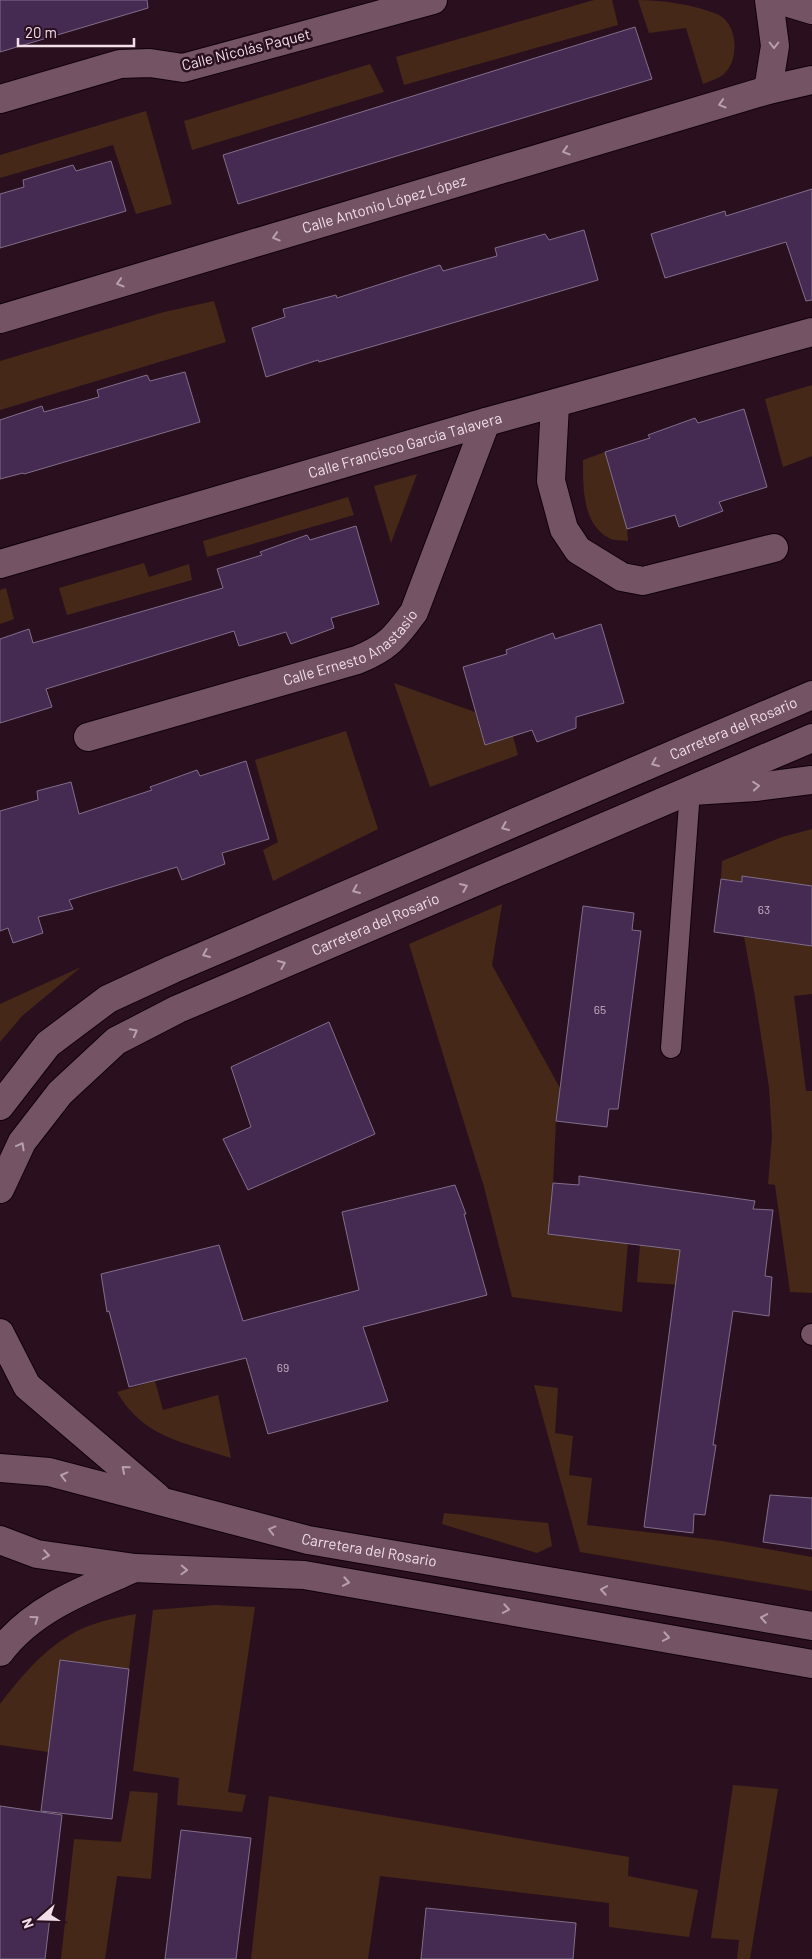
<svg xmlns="http://www.w3.org/2000/svg" width="812" height="1959" viewBox="0 0 812 1959" font-family="Barlow,sans-serif">
  <style>
    .green { fill: #452817 }
    .building { fill: #452b52; stroke: #816e8a }
    .lines { fill: none; stroke-linecap: round; stroke-linejoin: round }
    .lane-casing { stroke: #110009; stroke-width: 22 }
    .street-casing { stroke: #110009; stroke-width: 30 }
    .secondary-casing { stroke: #110009; stroke-width: 30 }
    .lane { stroke: #735364; stroke-width: 20 }
    .street { stroke: #735364; stroke-width: 28 }
    .secondary { stroke: #735364; stroke-width: 28 }
    .oneway { stroke: #b89fad }
    .labels { text-anchor: middle; stroke-width: 5; stroke-linejoin: round; paint-order: stroke }
    .number-label { font-size: 12px; fill: #c6b1c2 }
    .street-label { font-size: 15px; fill: #f1dee8; stroke: #2a101f }
  </style>
  <rect width="100%" height="100%" fill="#2a101f"/>
  <g class="green">
    <path d="M594,0h18l6,25 -214,60 -8,-28z"/>
    <path d="M638,0c25,0 56,5 79,14 21,9 23,46 7,60 -6,5 -14,7 -21,10l-17,-56 -37,5z"/>
    <path d="M370,64l14,28 -192,58 -8,-29z"/>
    <path d="M146,111l26,93 -36,10 -23,-69 -113,33v-23z"/>
    <path d="M214,301l12,41 -226,68v-49l164,-49z"/>
    <path d="M812,385v71l-29,11 -18,-68z"/>
    <path d="M605,452l22,77 1,12c-6,-1 -14,0 -19,-3 -27,-14 -26,-52 -26,-78z"/>
    <path d="M417,474l-26,69 -17,-57z"/>
    <path d="M348,497l6,18 -147,42 -4,-16z"/>
    <path d="M144,563l5,14 40,-13 3,16 -125,35 -8,-27z"/>
    <path d="M6,588l8,31 -14,5v-34z"/>
    <path d="M394,683l81,29 10,33 28,-9 5,19 -88,32z"/>
    <path d="M346,731l32,98 -105,52 -10,-31 15,-8 -23,-82z"/>
    <path d="M812,829v62l-91,-12 1,-18 60,-24z"/>
    <path d="M502,904l-10,61 68,123 -4,33 -3,62 -5,51 80,9 -6,69 -110,-15 -28,-110 -75,-243z"/>
    <path d="M744,937l68,9v48l-18,2 12,95h6v202l-22,-1 -15,-107 -7,-1 4,-47 -3,-50 -14,-90z"/>
    <path d="M81,967l-59,49 -22,26v-38z"/>
    <path d="M640,1245l104,13 -3,31 -104,-7z"/>
    <path d="M155,1381l8,29 55,-15 13,63c-48,-16 -87,-20 -114,-66z"/>
    <path d="M534,1385l24,3 -3,45 18,3 -4,39 23,3 -5,47 135,16 90,16v34l-232,-39z"/>
    <path d="M444,1513l104,10 4,23 -15,7 -95,-29z"/>
    <path d="M215,1605l40,2 -27,185 18,3 -4,17 -65,-7 2,-27 -46,-7 20,-161z"/>
    <path d="M136,1614l-7,55 -69,-9 -12,92 -48,-7v-41c20,-26 41,-52 70,-69 19,-12 44,-17 66,-21z"/>
    <path d="M733,1785l45,4 -28,170h-13l2,-19 -28,-2z"/>
    <path d="M130,1791l28,2 -7,86 -34,-3 -12,83h-44l13,-120 47,3z"/>
    <path d="M269,1796l360,61 -1,19 70,14 -9,47 -80,-10v-24l-229,-27 -12,83h-117z"/>
  </g>
  <g class="building">
    <path d="M0,0h147l1,8 -148,44z"/>
    <path d="M635,27l17,52 -414,125 -15,-49z"/>
    <path d="M111,161l15,50 -126,37v-54l24,-7 -1,-7 50,-15 3,6z"/>
    <path d="M812,189v111l-6,1 -20,-59 -121,36 -14,-44 74,-23 1,5z"/>
    <path d="M584,230l14,50 -176,52 -103,30 -1,-2 -52,17 -14,-49 33,-11 -2,-8 53,-14 1,3 103,-33 3,6 54,-15 -2,-8 50,-14 4,6z"/>
    <path d="M185,372l15,50 -176,52 -1,-1 -23,6v-59l42,-14 2,6 55,-15 -2,-7 50,-15 3,6z"/>
    <path d="M744,409l23,78 -48,15 4,9 -44,16 -4,-12 -48,14 -22,-77 45,-14 -2,-3 47,-17 3,5z"/>
    <path d="M356,526l23,78 -48,14 3,10 -43,16 -5,-12 -47,14 -5,-15 -188,58 6,18 -52,16v-84l29,-10 4,14 190,-55 -6,-19 45,-14 -2,-3 47,-17 3,5z"/>
    <path d="M601,624l23,79 -48,14v11l-39,14 -5,-12 -47,15 -22,-78 44,-13 -1,-4 47,-17 2,6z"/>
    <path d="M246,761l23,78 -47,14 3,11 -43,16 -5,-13 -108,33 4,9 -35,8 5,16 -30,10 -5,-15 -8,3v-120l38,-11 -1,-9 34,-9 8,32 73,-24 -2,-3 47,-17 3,6z"/>
    <path d="M742,876l70,10v60l-98,-14 7,-53 21,3z"/>
    <path d="M583,906l51,7 -2,17 9,1 -23,178h-9l-2,18 -51,-6z"/>
    <path d="M329,1022l46,112 -127,56 -25,-51 28,-12 -20,-60z"/>
    <path d="M579,1176l176,25 -2,8 20,1 -8,66 7,1 -3,39 -36,-5 -20,134h3l-11,70 -11,-1 -1,19 -49,-6 36,-277 -132,-16 5,-51 26,2z"/>
    <path d="M455,1185l11,29h-2l23,81 -124,32 25,74 -120,33 -22,-76 -117,29 -20,-76 -2,1 -6,-38 118,-29 24,76 116,-31 -17,-78z"/>
    <path d="M770,1495l42,3v51l-49,-7z"/>
    <path d="M60,1660l69,9 -17,150 -71,-8z"/>
    <path d="M0,1806l62,9 -17,144h-45z"/>
    <path d="M181,1830l70,8 -15,121h-71z"/>
    <path d="M426,1908l150,15 -3,36h-152z"/>
  </g>
  <g class="lines">
    <g class="lane-casing">
      <g id="lane">
        <path d="M671,1048l19,-257"/>
        <path d="M811,1334l1,1"/>
      </g>
    </g>
    <g class="street-casing">
      <g id="street">
        <path d="M779,0l33,10"/>
        <path d="M768,90l7,-44 -6,-46"/>
        <path d="M0,99l120,-35 30,-1 33,5 250,-68"/>
        <path id="s1" d="M0,319l768,-229 44,-10"/>
        <path d="M555,404l-4,77 13,48 14,21 44,27 21,4 131,-33"/>
        <path id="s2" d="M0,564l486,-142 326,-90"/>
        <path id="s3" d="M88,737l269,-77c30,-12 38,-22 57,-48l72,-190"/>
        <path d="M692,791l64,-4 56,-7"/>
      </g>
    </g>
    <g class="secondary-casing">
      <g id="secondary">
        <path id="s4" d="M0,1106l48,-62 60,-45 65,-30 639,-274"/>
        <path id="s5" d="M0,1189l22,-47 38,-49 56,-52 62,-32 634,-271"/>
        <path d="M0,1333l27,53 130,111"/>
        <path id="s6" d="M0,1468l49,4 259,68 504,86"/>
        <path d="M0,1540l37,14 98,14 169,7 508,89"/>
        <path d="M0,1652c33,-44 86,-63 135,-84"/>
      </g>
    </g>
    <use href="#lane" class="lane"/>
    <use href="#street" class="street"/>
    <use href="#secondary" class="secondary"/>
  </g>
  <defs><path id="oneway-chevron" d="M-2-3.5L2.5 0L-2 3.5" fill="none" stroke-width="1.6" stroke-linecap="round" stroke-linejoin="round" transform="scale(1.25)"/></defs>
  <g class="oneway">
    <use href="#oneway-chevron" transform="translate(774 45) rotate(90)"/>
    <use href="#oneway-chevron" transform="translate(722 104) rotate(163)"/>
    <use href="#oneway-chevron" transform="translate(566 151) rotate(163)"/>
    <use href="#oneway-chevron" transform="translate(276 237) rotate(163)"/>
    <use href="#oneway-chevron" transform="translate(120 283) rotate(163)"/>
    <use href="#oneway-chevron" transform="translate(655 763) rotate(157)"/>
    <use href="#oneway-chevron" transform="translate(756 786) rotate(-5)"/>
    <use href="#oneway-chevron" transform="translate(505 827) rotate(157)"/>
    <use href="#oneway-chevron" transform="translate(464 887) rotate(-23)"/>
    <use href="#oneway-chevron" transform="translate(356 890) rotate(157)"/>
    <use href="#oneway-chevron" transform="translate(206 954) rotate(157)"/>
    <use href="#oneway-chevron" transform="translate(282 964) rotate(-23)"/>
    <use href="#oneway-chevron" transform="translate(134 1032) rotate(-28)"/>
    <use href="#oneway-chevron" transform="translate(21 1146) rotate(-61)"/>
    <use href="#oneway-chevron" transform="translate(125 1469) rotate(-140)"/>
    <use href="#oneway-chevron" transform="translate(64 1476) rotate(-166)"/>
    <use href="#oneway-chevron" transform="translate(272 1530) rotate(-165)"/>
    <use href="#oneway-chevron" transform="translate(46 1555) rotate(8)"/>
    <use href="#oneway-chevron" transform="translate(184 1570) rotate(2)"/>
    <use href="#oneway-chevron" transform="translate(346 1582) rotate(10)"/>
    <use href="#oneway-chevron" transform="translate(604 1590) rotate(-170)"/>
    <use href="#oneway-chevron" transform="translate(506 1609) rotate(10)"/>
    <use href="#oneway-chevron" transform="translate(764 1618) rotate(-170)"/>
    <use href="#oneway-chevron" transform="translate(35 1619) rotate(-36)"/>
    <use href="#oneway-chevron" transform="translate(666 1637) rotate(10)"/>
  </g>
  <g class="labels">
    <g class="number-label">
      <text x="764" y="914">63</text>
      <text x="600" y="1014">65</text>
      <text x="283" y="1372">69</text>
    </g>
    <g class="street-label">
      <text transform="translate(246 50) rotate(-14)" y="5">Calle Nicolás Paquet</text>
      <text dy="5" stroke="none"><textPath href="#s1" startOffset="401">Calle Antonio López López</textPath></text>
      <text dy="5" stroke="none"><textPath href="#s2" startOffset="422">Calle Francisco García Talavera</textPath></text>
      <text dy="5" stroke="none"><textPath href="#s3" startOffset="280">Calle Ernesto Anastasio</textPath></text>
      <text dy="5" stroke="none"><textPath href="#s4" startOffset="835">Carretera del Rosario</textPath></text>
      <text dy="5" stroke="none"><textPath href="#s5" startOffset="475">Carretera del Rosario</textPath></text>
      <text dy="5" stroke="none"><textPath href="#s6" startOffset="379">Carretera del Rosario</textPath></text>
    </g>
  </g>
  <g transform="translate(40 1919) rotate(250)" stroke="#2a101f" stroke-width="4" paint-order="stroke">
  <path d="M0-4L9 19L0 12L-9 19Z" fill="#f1dee8"/>
  <text y="-8" font-size="14" font-weight="bold" text-anchor="middle" fill="#f1dee8">N</text>
  </g>
  <path d="M18 38v8h116v-8" fill="none" stroke="#f1dee8" stroke-width="2.5"/>
  <text x="25" y="38" font-size="15" fill="#f1dee8" stroke="#2a101f" stroke-width="4" paint-order="stroke">20 m</text>
</svg>
